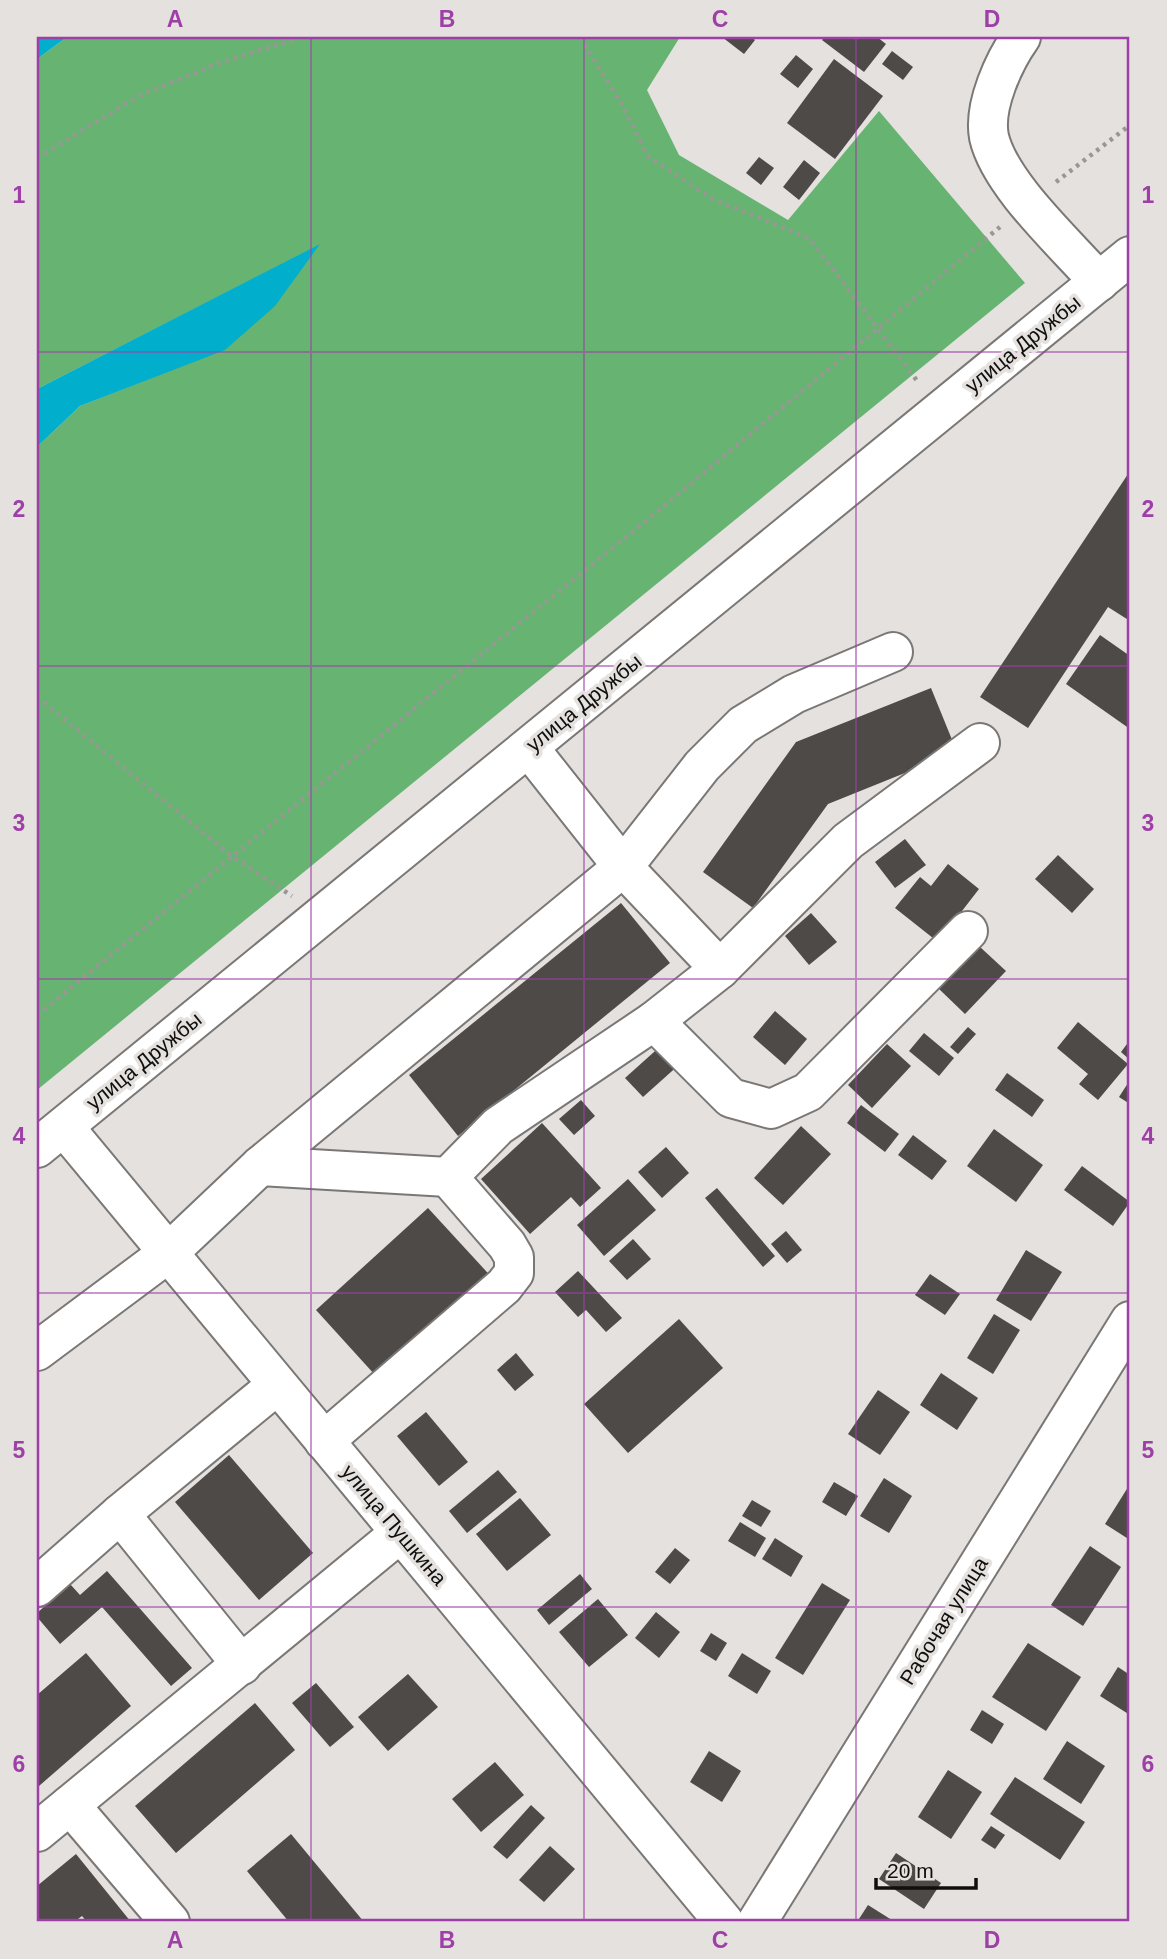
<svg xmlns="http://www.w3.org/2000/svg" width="1167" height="1959" viewBox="0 0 1167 1959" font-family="Helvetica,sans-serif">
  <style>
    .forest { fill: #67b472 }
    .water { fill: #01aecc }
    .building { fill: #4d4a48 }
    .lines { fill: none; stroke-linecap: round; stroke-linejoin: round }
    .minor-casing { stroke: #7a7775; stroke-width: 42 }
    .major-casing { stroke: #7a7775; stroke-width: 42 }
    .path { stroke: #999794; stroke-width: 4.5; stroke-dasharray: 3.5 5; stroke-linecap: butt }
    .minor { stroke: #fff; stroke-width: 38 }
    .major { stroke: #fff; stroke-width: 38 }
    .grid { fill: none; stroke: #9e3fa8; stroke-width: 2; stroke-opacity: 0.55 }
    .labels { text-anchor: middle; stroke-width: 7; stroke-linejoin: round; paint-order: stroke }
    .street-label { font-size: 21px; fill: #100f0e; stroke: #e4e1de }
    .neatline { fill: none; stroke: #9e3fa8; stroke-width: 2.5 }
    .grid-label { font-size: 23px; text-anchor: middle; font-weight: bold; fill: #9e3fa8 }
  </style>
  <rect width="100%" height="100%" fill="#e4e1de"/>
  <path class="forest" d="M67,37h613l-33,53 32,65 109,65 91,-109 146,172 -988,807v-643l43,-41 145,-57 94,-104 -282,144v-330z"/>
  <g class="water">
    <path d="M37,37h30l-30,22z"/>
    <path d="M320,244l-45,62 -50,44 -145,56 -43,41v-58z"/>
  </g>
  <g class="building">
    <path d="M722,37h29l4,3 -11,14z"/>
    <path d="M825,37h52l9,7 -22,28 -42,-32z"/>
    <path d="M892,51l21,16 -10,13 -21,-16z"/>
    <path d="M796,55l17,14 -15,19 -18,-14z"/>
    <path d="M834,59l49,37 -48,63 -48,-36z"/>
    <path d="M759,157l15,11 -13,17 -15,-12z"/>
    <path d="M804,160l16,13 -21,27 -16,-13z"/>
    <path d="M1130,471v150l-22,-14 -80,121 -48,-31z"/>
    <path d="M1100,635l30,21v73l-64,-45z"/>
    <path d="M931,688l26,64 -129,52 -75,104 -50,-36 93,-130z"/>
    <path d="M905,839l21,26 -31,23 -20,-26z"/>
    <path d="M1058,855l36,34 -22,24 -37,-34z"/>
    <path d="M948,864l31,25 -41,53 -43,-34 25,-31 11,9z"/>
    <path d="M621,903l49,60 -212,173 -49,-61z"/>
    <path d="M811,913l26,29 -28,23 -24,-29z"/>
    <path d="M979,946l27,25 -41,43 -27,-26z"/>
    <path d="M775,1011l32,28 -22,26 -32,-28z"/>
    <path d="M1078,1022l50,42 -30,36 -19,-16 9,-10 -31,-26z"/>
    <path d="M968,1027l8,7 -18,20 -8,-7z"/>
    <path d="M924,1033l30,25 -15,18 -30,-25z"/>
    <path d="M1130,1040v20l-9,-8z"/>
    <path d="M664,1043l17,20 -38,34 -18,-19z"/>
    <path d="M887,1044l24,22 -39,42 -24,-23z"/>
    <path d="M1007,1073l37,27 -12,17 -37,-27z"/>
    <path d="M1130,1080v24l-11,-7z"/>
    <path d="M581,1100l14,16 -21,19 -15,-16z"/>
    <path d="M861,1105l38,29 -14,18 -38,-29z"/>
    <path d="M542,1123l59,65 -21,19 -9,-10 -41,37 -49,-55z"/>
    <path d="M801,1126l30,28 -48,51 -29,-27z"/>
    <path d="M994,1129l49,36 -27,37 -49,-36z"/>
    <path d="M913,1135l34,26 -15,19 -34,-25z"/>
    <path d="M666,1147l23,26 -27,25 -24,-26z"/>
    <path d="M1082,1166l48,36 -17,24 -49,-36z"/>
    <path d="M628,1179l28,31 -52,46 -27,-31z"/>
    <path d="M717,1188l58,68 -12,11 -58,-69z"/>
    <path d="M428,1208l69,75 -112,103 -69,-76z"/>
    <path d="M786,1231l16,19 -15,13 -16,-19z"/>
    <path d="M633,1239l18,20 -24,21 -18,-19z"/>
    <path d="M1026,1250l36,22 -31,49 -35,-21z"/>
    <path d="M578,1271l44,47 -16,14 -20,-22 -8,7 -23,-25z"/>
    <path d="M930,1274l30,20 -15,21 -30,-20z"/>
    <path d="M994,1314l26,16 -27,44 -26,-16z"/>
    <path d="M679,1319l44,49 -95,85 -44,-49z"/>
    <path d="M516,1353l18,22 -19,16 -18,-21z"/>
    <path d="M941,1373l37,25 -21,32 -37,-25z"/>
    <path d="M878,1390l32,22 -30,43 -32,-21z"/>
    <path d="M426,1412l42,50 -29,24 -42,-50z"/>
    <path d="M229,1455l84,98 -54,47 -84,-98z"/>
    <path d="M498,1470l19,22 -50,41 -18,-22z"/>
    <path d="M884,1478l28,18 -23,37 -29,-17z"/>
    <path d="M834,1482l24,14 -12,20 -24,-14z"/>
    <path d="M1130,1484v56l-25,-16z"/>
    <path d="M520,1498l31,37 -44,36 -31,-37z"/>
    <path d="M752,1500l19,11 -10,16 -19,-11z"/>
    <path d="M740,1522l26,16 -11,19 -27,-16z"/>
    <path d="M775,1538l28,18 -12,21 -29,-18z"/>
    <path d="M1090,1546l31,21 -38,59 -32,-21z"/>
    <path d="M675,1548l15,12 -20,24 -15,-12z"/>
    <path d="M107,1571l85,97 -21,18 -69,-79 -42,37 -23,-27v-4l33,-29 10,11z"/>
    <path d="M580,1574l12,15 -43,36 -12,-15z"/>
    <path d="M822,1583l28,17 -47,75 -28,-17z"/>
    <path d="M598,1599l30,36 -39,32 -30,-35z"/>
    <path d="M656,1612l24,20 -21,26 -24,-20z"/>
    <path d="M711,1633l16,10 -11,18 -16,-10z"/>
    <path d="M1028,1643l53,34 -35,54 -54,-34z"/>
    <path d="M86,1653l45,53 -92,80 -2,-91z"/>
    <path d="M742,1653l29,18 -14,23 -29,-18z"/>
    <path d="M1118,1667l12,8v40l-30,-19z"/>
    <path d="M408,1674l30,33 -50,44 -30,-34z"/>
    <path d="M316,1683l38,44 -24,20 -38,-44z"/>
    <path d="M255,1703l40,47 -119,103 -41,-47z"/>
    <path d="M982,1710l22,14 -12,20 -22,-14z"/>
    <path d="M1067,1741l38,25 -24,38 -38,-25z"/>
    <path d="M709,1751l32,20 -19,31 -32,-20z"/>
    <path d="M495,1762l29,33 -43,37 -29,-33z"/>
    <path d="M948,1770l34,22 -31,47 -33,-22z"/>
    <path d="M1015,1777l70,45 -25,38 -70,-46z"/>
    <path d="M531,1805l14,13 -38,41 -14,-12z"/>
    <path d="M991,1826l14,9 -10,14 -14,-9z"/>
    <path d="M291,1834l73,88h-75l-42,-51z"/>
    <path d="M550,1846l25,23 -31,33 -25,-22z"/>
    <path d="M896,1853l45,30 -17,26 -45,-30z"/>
    <path d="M76,1854l55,68h-44l-5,-6 -8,6h-37v-36z"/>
    <path d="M868,1905l27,17h-38z"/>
  </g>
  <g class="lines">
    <g class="minor-casing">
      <g id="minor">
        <path d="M1021,37c-17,24 -38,69 -32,100 11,48 77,107 110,145"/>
        <path d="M529,748l94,119 97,102 -66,52 77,77 40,11 37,-17 160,-161"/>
        <path d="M720,969l128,-128 132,-98"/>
        <path d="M64,1127l660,795"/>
        <path d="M260,1166l188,11"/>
        <path d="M37,1351l130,-97 93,-88 363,-299 79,-101 41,-41 51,-31 99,-42"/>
        <path d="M324,1441l180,-155 10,-13v-16l-7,-12 -59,-68 50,-51 156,-105"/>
        <path d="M120,1514l157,-129"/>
        <path d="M37,1587l83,-73 122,151"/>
        <path d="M70,1805l100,117"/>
        <path d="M37,1832l363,-299"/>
      </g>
    </g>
    <g class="major-casing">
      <g id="major">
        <path d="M37,1148l1093,-892"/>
        <path d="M757,1922l373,-601"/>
      </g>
    </g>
    <g class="path">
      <path d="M580,37l41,66 27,53 61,41 101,42 108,143"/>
      <path d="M37,158l100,-61 81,-34 85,-26"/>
      <path d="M1056,182l74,-57"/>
      <path d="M37,697l196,160 59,39"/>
      <path d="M37,1015l611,-496 352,-292"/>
    </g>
    <use href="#minor" class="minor"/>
    <use href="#major" class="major"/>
  </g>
  <path class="grid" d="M311,37v1885M584,37v1885M856,37v1885M37,352h1093M37,666h1093M37,979h1093M37,1293h1093M37,1607h1093"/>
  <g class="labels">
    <g class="street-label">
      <text transform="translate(1023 344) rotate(-39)" y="7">улица Дружбы</text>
      <text transform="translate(584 703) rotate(-39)" y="7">улица Дружбы</text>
      <text transform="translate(144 1061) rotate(-39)" y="7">улица Дружбы</text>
      <text transform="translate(394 1525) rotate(50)" y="7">улица Пушкина</text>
      <text transform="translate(944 1621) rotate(-58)" y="7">Рабочая улица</text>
    </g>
  </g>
  <rect width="1167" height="1959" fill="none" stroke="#e4e1de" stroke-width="77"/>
  <path d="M876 1878v10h100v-10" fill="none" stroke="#100f0e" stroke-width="3.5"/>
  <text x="887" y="1878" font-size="21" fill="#100f0e" stroke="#e4e1de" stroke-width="5" paint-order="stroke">20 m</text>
  <rect x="38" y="38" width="1090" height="1882" class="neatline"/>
  <g class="grid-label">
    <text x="175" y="27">A</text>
    <text x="447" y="27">B</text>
    <text x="720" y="27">C</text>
    <text x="992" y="27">D</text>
    <text x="19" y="203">1</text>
    <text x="1148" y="203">1</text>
    <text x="19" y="517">2</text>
    <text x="1148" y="517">2</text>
    <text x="19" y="831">3</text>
    <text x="1148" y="831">3</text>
    <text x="19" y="1144">4</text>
    <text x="1148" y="1144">4</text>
    <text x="19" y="1458">5</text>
    <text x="1148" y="1458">5</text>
    <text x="19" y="1772">6</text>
    <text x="1148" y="1772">6</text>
    <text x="175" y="1948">A</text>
    <text x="447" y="1948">B</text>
    <text x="720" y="1948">C</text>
    <text x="992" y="1948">D</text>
  </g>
</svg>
